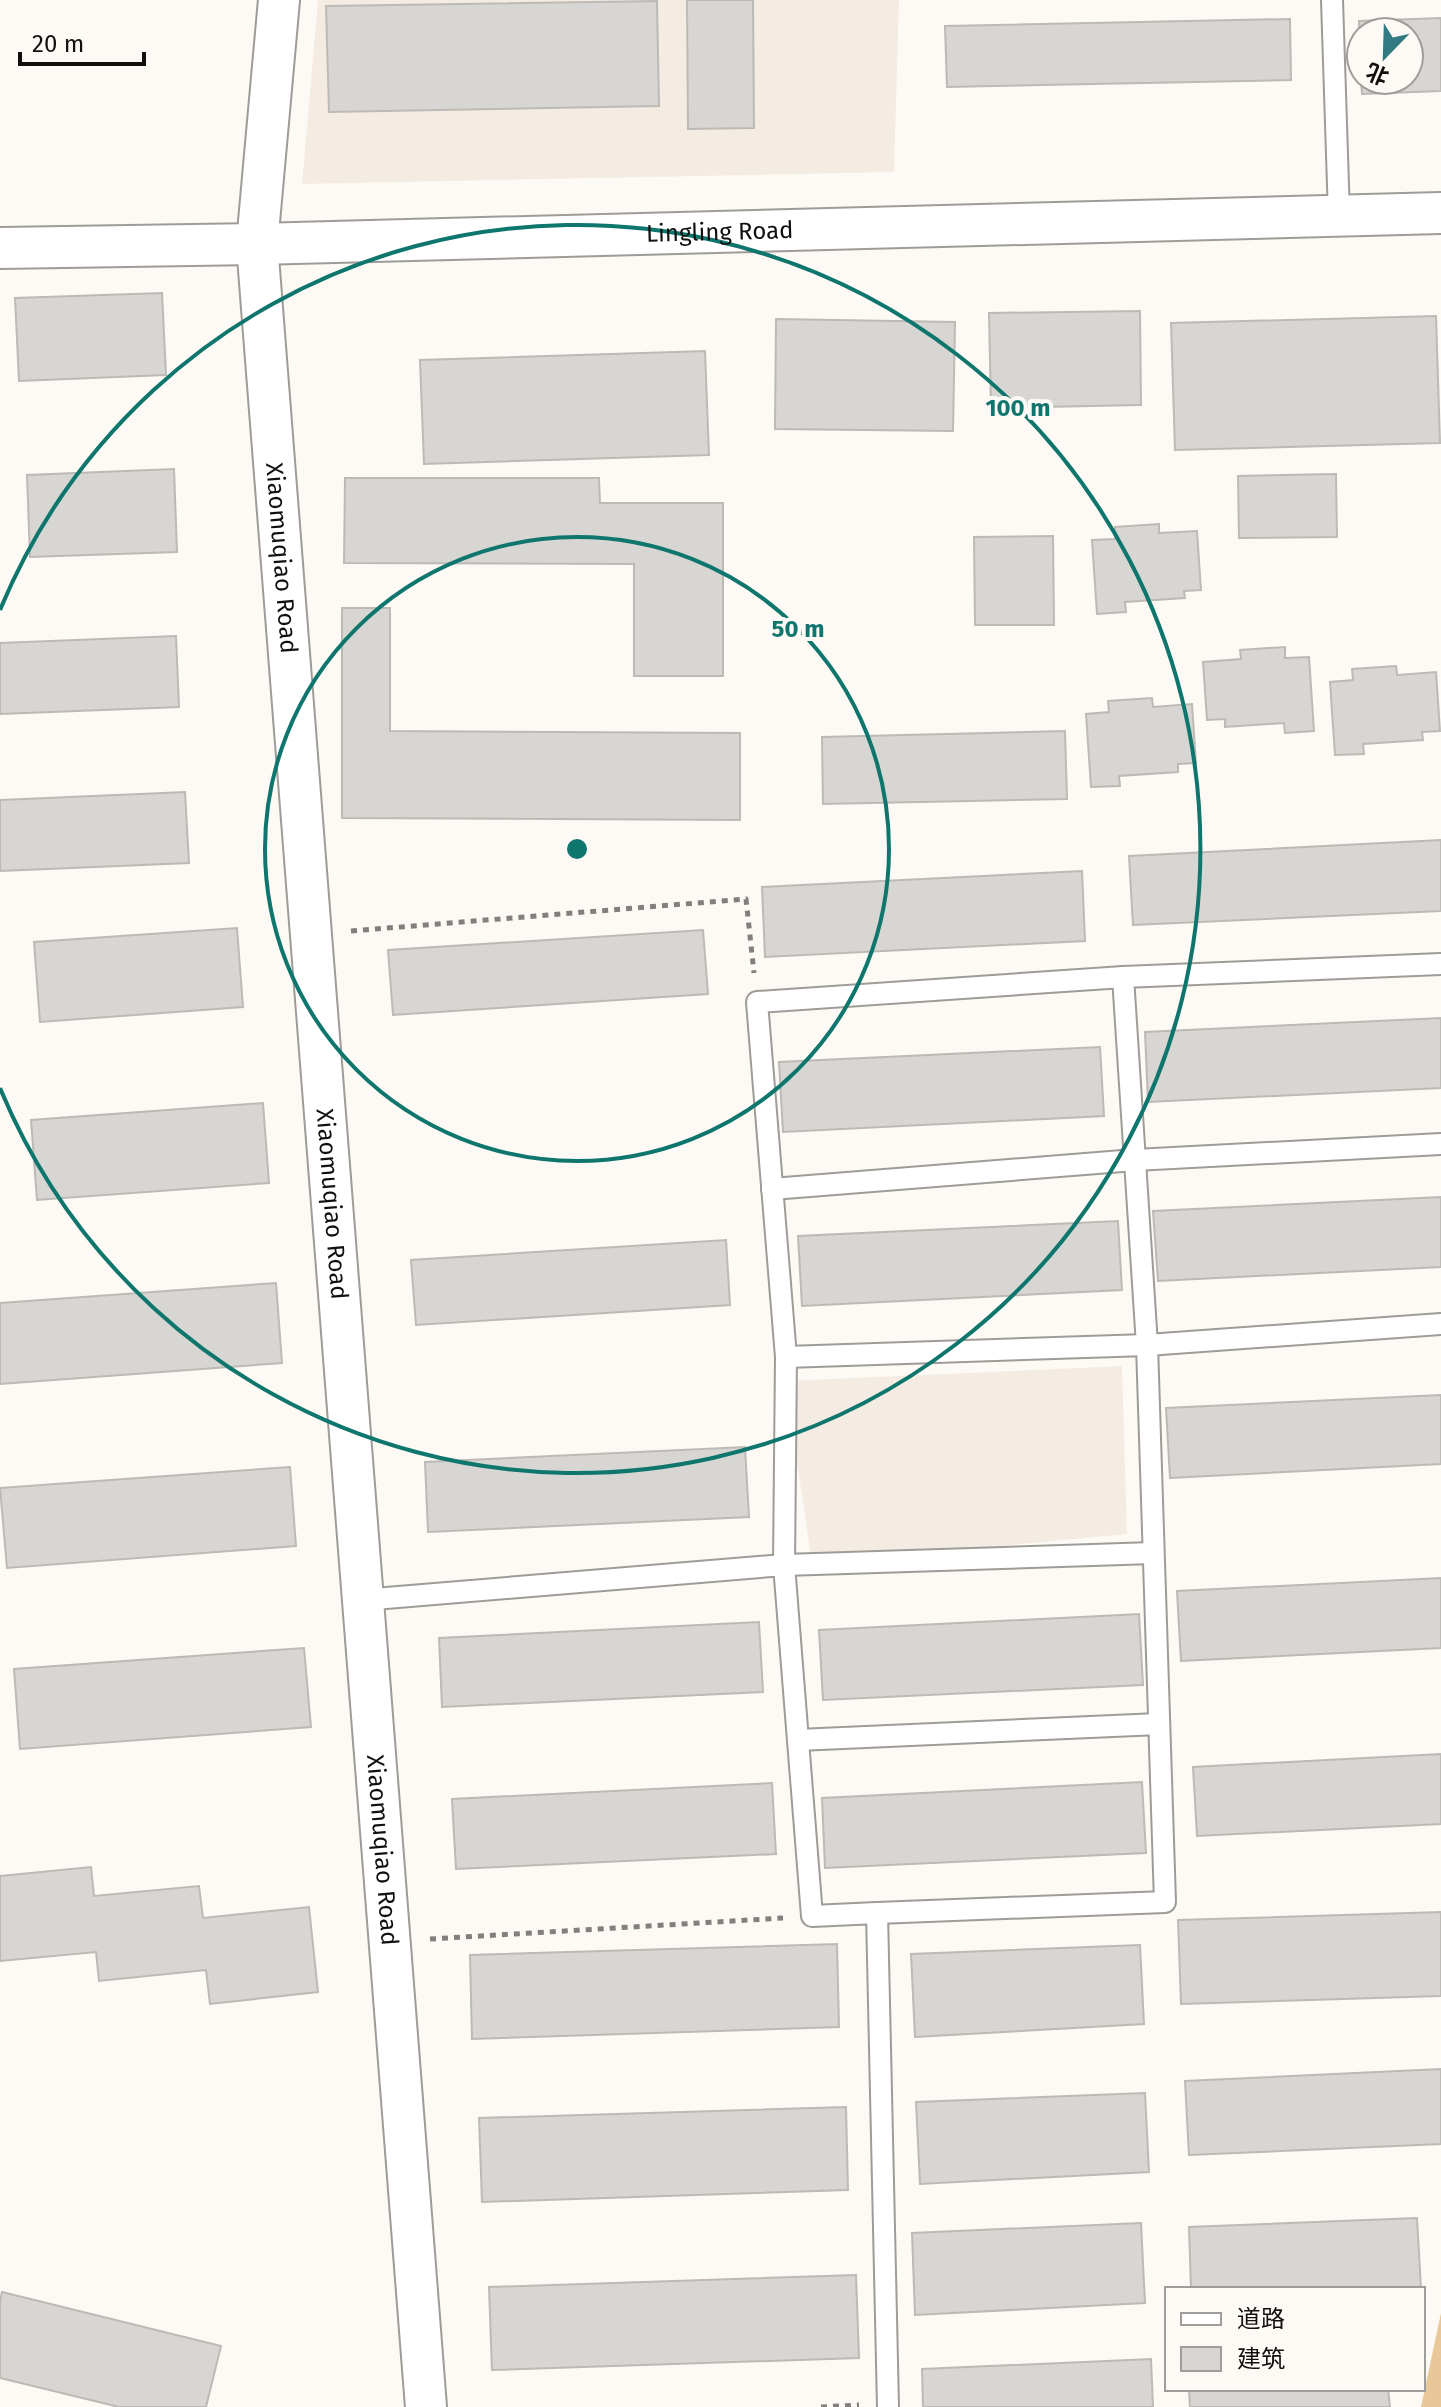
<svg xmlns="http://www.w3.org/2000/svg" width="1441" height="2407" viewBox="0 0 1441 2407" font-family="'Fira Sans','Noto Sans SC',sans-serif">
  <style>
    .built { fill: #f4ece2 }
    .green { fill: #e8c798 }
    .building { fill: #d8d6d2; stroke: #bdbab6; stroke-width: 2 }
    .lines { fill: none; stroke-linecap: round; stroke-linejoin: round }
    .service-casing { stroke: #9f9c98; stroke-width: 24 }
    .minor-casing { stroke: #9f9c98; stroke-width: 44 }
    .path { stroke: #82807d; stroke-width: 5; stroke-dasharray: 6 6; stroke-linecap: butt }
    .service { stroke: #fff; stroke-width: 20 }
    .minor { stroke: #fff; stroke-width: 40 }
    .ring { fill: none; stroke: #0f766e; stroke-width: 4 }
    .labels { text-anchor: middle; stroke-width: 8; stroke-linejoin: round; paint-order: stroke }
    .street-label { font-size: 24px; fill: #11100e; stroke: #fdfaf5 }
    .centre { fill: #0f766e; stroke: #fdfaf5; stroke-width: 4 }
    .ring-label { font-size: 24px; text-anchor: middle; font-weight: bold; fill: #0f766e; stroke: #fdfaf5; stroke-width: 8; stroke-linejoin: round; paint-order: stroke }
  </style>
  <rect width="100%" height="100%" fill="#fdfaf5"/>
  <g class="built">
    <path d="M318,0h581l-5,172 -592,12z"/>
    <path d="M1122,1366l5,168 -315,30 -27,-183z"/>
  </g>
  <path class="green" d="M1441,2313v94h-20z"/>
  <g class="building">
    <path d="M687,0h66l1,128 -66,1z"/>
    <path d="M657,1l2,105 -330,6 -3,-106z"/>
    <path d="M1441,18v73l-79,3 -1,-14h48v-48h-48v42l-2,-53z"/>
    <path d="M1290,19l1,61 -344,7 -2,-61z"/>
    <path d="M162,293l4,82 -147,6 -4,-83z"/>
    <path d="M1140,311l1,94 -150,3 -2,-95z"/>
    <path d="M1436,316l4,127 -265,7 -4,-127z"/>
    <path d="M776,319l179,3 -2,109 -178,-2z"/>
    <path d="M705,351l4,104 -285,9 -4,-104z"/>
    <path d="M174,469l3,83 -147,5 -3,-82z"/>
    <path d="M1336,474l1,63 -98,1 -1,-62z"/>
    <path d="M345,478h254l1,25h123v173h-89v-112l-290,-1z"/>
    <path d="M1159,524v9l38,-2 4,59 -17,1 1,7 -60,4 1,10 -29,2 -5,-74 23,-1v-12z"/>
    <path d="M1053,536l1,89h-79l-1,-88z"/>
    <path d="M342,608h48v123l350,2v87l-398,-2z"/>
    <path d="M176,636l3,71 -179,7v-71z"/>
    <path d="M1285,647v11l24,-1 5,74 -29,2 -1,-10 -59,4v-8l-18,1 -4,-58 38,-3 -1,-9z"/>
    <path d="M1396,666l1,9 39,-3 4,59 -18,1 1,8 -60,4 1,10 -29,1 -5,-73 23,-2 -1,-11z"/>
    <path d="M1152,698l1,9 39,-3 4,59 -18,1v8l-59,4 1,10 -29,1 -5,-73 23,-2 -1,-11z"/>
    <path d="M1065,731l2,68 -244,5 -1,-67z"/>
    <path d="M185,792l4,71 -189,8v-71z"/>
    <path d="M1441,840v71l-308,14 -4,-69z"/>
    <path d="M1082,871l3,70 -320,16 -3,-70z"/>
    <path d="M237,928l6,79 -203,15 -6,-80z"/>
    <path d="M703,930l5,64 -315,21 -5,-65z"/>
    <path d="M1441,1018v70l-293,14 -3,-70z"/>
    <path d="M1100,1047l4,69 -321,16 -4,-70z"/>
    <path d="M263,1103l6,80 -232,17 -6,-80z"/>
    <path d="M1441,1197v70l-283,14 -5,-70z"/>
    <path d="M1118,1221l4,69 -320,16 -4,-70z"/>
    <path d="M726,1240l4,65 -314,20 -5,-65z"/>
    <path d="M276,1283l6,80 -282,21v-81z"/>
    <path d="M1441,1395v69l-271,14 -4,-70z"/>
    <path d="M745,1447l4,70 -321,15 -3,-70z"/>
    <path d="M290,1467l6,79 -289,22 -7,-80z"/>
    <path d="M1441,1578v70l-260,13 -4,-70z"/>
    <path d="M1139,1614l4,71 -320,15 -4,-70z"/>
    <path d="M759,1622l4,70 -321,15 -3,-69z"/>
    <path d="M304,1648l7,79 -291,22 -6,-80z"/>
    <path d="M1441,1754v70l-244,12 -4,-69z"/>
    <path d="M1142,1782l4,71 -321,15 -3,-70z"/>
    <path d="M772,1783l4,71 -320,15 -4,-70z"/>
    <path d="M91,1867l3,29 105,-10 4,32 106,-11 9,85 -108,12 -4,-34 -107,11 -3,-29 -96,9v-85z"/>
    <path d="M1441,1912v84l-260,8 -3,-84z"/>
    <path d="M837,1944l2,83 -367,12 -2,-84z"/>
    <path d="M1140,1945l4,79 -229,13 -4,-83z"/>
    <path d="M1441,2069v75l-252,11 -4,-74z"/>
    <path d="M1145,2093l4,79 -229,12 -4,-82z"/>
    <path d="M846,2107l2,83 -366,12 -3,-84z"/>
    <path d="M1417,2218l4,71h-230l-2,-62z"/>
    <path d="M1141,2223l4,80 -230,12 -3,-82z"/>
    <path d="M856,2275l3,83 -367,12 -3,-83z"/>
    <path d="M2,2292l219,54 -15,61h-87l-119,-29v-77z"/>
    <path d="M1151,2359l2,48h-230l-1,-38z"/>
    <path d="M1189,2389h199l2,18h-200z"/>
  </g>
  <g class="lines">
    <g class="service-casing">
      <g id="service">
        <path d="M1332,0l7,216"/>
        <path d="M772,1189l363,-29 306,-16"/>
        <path d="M786,1357l-29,-355 366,-25 318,-13"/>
        <path d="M1153,1553l-369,12 2,-208 361,-12 294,-21"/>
        <path d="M362,1600l422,-35 28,351 65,-3 11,494"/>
        <path d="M798,1740l361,-16"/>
        <path d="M877,1913l288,-11 -18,-557 -24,-368"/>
      </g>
    </g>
    <g class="minor-casing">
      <g id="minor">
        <path id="s1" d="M279,0l-22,244 169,2163"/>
        <path id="s2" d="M0,248l257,-4 1184,-31"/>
      </g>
    </g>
    <g class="path">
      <path d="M351,931l395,-32 8,74"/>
      <path d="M430,1939l353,-21"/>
      <path d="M821,2407l38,-2"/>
    </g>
    <use href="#service" class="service"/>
    <use href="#minor" class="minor"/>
  </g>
  <g class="ring">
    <circle cx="577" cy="849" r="312"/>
    <path d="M0 610A624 624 0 1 1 0 1088"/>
  </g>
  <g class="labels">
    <g class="street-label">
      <text dy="8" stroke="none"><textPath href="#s2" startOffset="720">Lingling Road</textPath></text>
      <text dy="8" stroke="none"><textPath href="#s1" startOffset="560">Xiaomuqiao Road</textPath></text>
      <text dy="8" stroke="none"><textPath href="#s1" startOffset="1208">Xiaomuqiao Road</textPath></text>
      <text dy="8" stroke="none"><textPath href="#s1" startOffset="1856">Xiaomuqiao Road</textPath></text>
    </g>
  </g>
  <circle cx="577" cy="849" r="12" class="centre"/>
  <g class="ring-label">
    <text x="1018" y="416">100 m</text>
    <text x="798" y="637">50 m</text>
  </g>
  <rect x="1165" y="2287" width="260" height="104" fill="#fdfaf5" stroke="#9f9c99" stroke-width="2"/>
  <rect x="1181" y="2313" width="40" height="12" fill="#ffffff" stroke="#9f9c99" stroke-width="2"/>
  <text x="1237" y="2327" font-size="24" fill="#11100e">道路</text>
  <rect x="1181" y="2347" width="40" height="24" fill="#d8d6d2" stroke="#9f9c99" stroke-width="2"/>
  <text x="1237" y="2367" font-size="24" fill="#11100e">建筑</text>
  <g transform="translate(1385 56) rotate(203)"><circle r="38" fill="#fdfaf5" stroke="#9f9c99" stroke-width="2"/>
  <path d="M0-6L14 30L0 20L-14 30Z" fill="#327a81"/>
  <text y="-12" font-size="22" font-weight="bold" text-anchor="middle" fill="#11100e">北</text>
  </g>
  <path d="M20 52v12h124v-12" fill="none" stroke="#11100e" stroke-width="4"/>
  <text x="32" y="52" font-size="24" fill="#11100e" stroke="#fdfaf5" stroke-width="6" paint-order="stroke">20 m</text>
</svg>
